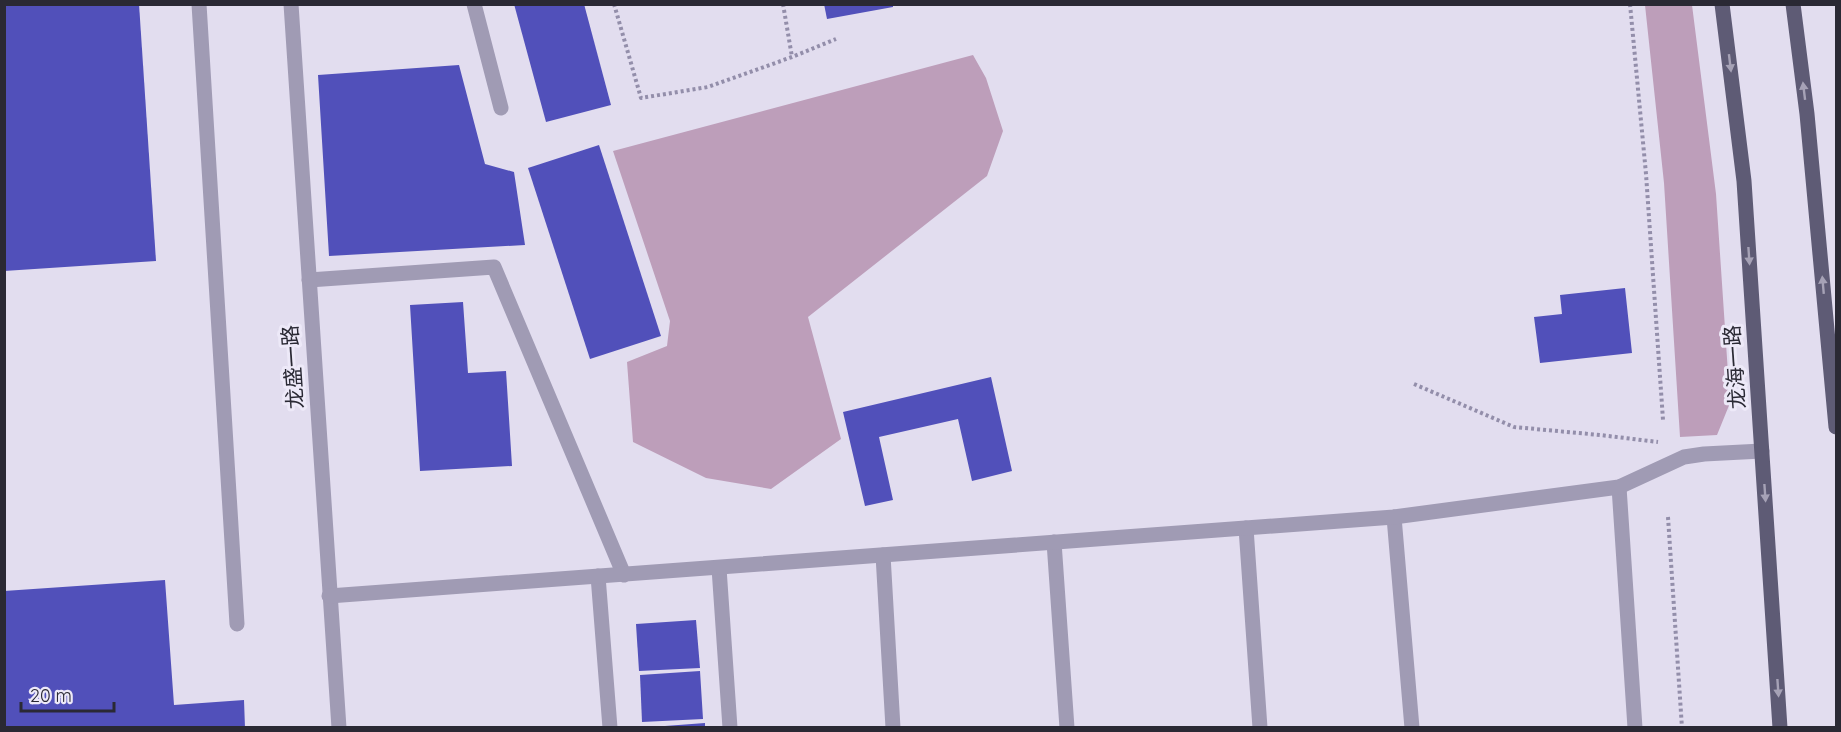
<svg xmlns="http://www.w3.org/2000/svg" width="1841" height="732" viewBox="0 0 1841 732" font-family="Quicksand,'Noto Sans SC',sans-serif">
  <style>
    .green { fill: #bd9eba }
    .building { fill: #5150ba }
    .lines { fill: none; stroke-linecap: round; stroke-linejoin: round }
    .path { stroke: #938eaa; stroke-width: 4; stroke-dasharray: 3 3; stroke-linecap: butt }
    .lane { stroke: #a09bb4; stroke-width: 15 }
    .street { stroke: #a09bb4; stroke-width: 15 }
    .primary { stroke: #5e5b75; stroke-width: 15 }
    .oneway { fill: #a6a2b6 }
    .labels { text-anchor: middle; stroke-width: 6; stroke-linejoin: round; paint-order: stroke }
    .street-label { font-size: 21px; fill: #2a2934; stroke: #ede9f8 }
  </style>
  <rect width="100%" height="100%" fill="#e2ddef"/>
  <g class="green">
    <path d="M1645,5h47l24,189 14,209 -13,32 -37,2 -16,-254z"/>
    <path d="M973,55l13,23 17,53 -16,45 -179,141 33,122 -70,50 -65,-11 -73,-36 -6,-80 40,-16 3,-25 -57,-170z"/>
  </g>
  <g class="building">
    <path d="M4,4h135l17,257 -152,10z"/>
    <path d="M514,4h70l27,101 -65,17z"/>
    <path d="M824,4h69v3l-66,12z"/>
    <path d="M459,65l26,99 29,8 11,73 -196,11 -11,-181z"/>
    <path d="M599,145l62,191 -71,23 -62,-191z"/>
    <path d="M1625,288l7,65 -92,10 -6,-46 28,-3 -2,-19z"/>
    <path d="M463,302l5,71 38,-2 6,95 -92,5 -10,-166z"/>
    <path d="M991,377l21,94 -40,10 -14,-62 -79,18 14,63 -28,6 -22,-94z"/>
    <path d="M165,580l9,125 70,-5 1,28h-241v-137z"/>
    <path d="M696,620l4,48 -61,3 -3,-47z"/>
    <path d="M700,671l3,48 -61,3 -2,-47z"/>
    <path d="M705,723v5h-40v-2z"/>
  </g>
  <g class="lines">
    <g class="path">
      <path d="M614,4l27,94 67,-11 84,-30 44,-18"/>
      <path d="M783,4l9,53"/>
      <path d="M1630,4l16,170 17,246"/>
      <path d="M1414,384l100,43 86,8 58,7"/>
      <path d="M1668,517l14,211"/>
    </g>
    <g class="lane">
      <path d="M199,4l38,620"/>
      <path d="M474,4l27,104"/>
      <path d="M309,280l185,-13 130,308"/>
      <path d="M1619,487l16,241"/>
      <path d="M598,576l12,152"/>
    </g>
    <g class="street">
      <path d="M291,4l48,724"/>
      <path d="M1394,517l18,211"/>
      <path d="M1246,528l14,200"/>
      <path d="M1054,542l13,186"/>
      <path d="M883,555l10,173"/>
      <path d="M719,568l11,160"/>
      <path d="M329,596l1065,-79 225,-30 65,-30 20,-3 58,-3"/>
    </g>
    <g class="primary">
      <path d="M1722,4l22,177 36,547"/>
      <path d="M1793,4l14,110 29,313"/>
    </g>
  </g>
  <defs><path id="oneway-solid" d="M-6-.8H1V-3.2L6.5 0L1 3.2V.8H-6Z" transform="scale(1.5)"/></defs>
  <g class="oneway">
    <use href="#oneway-solid" transform="translate(1730 63) rotate(83)"/>
    <use href="#oneway-solid" transform="translate(1804 91) rotate(-97)"/>
    <use href="#oneway-solid" transform="translate(1749 256) rotate(86)"/>
    <use href="#oneway-solid" transform="translate(1823 285) rotate(-95)"/>
    <use href="#oneway-solid" transform="translate(1765 493) rotate(86)"/>
    <use href="#oneway-solid" transform="translate(1778 688) rotate(86)"/>
  </g>
  <g class="labels">
    <g class="street-label">
      <text transform="translate(293 367) rotate(-94)" y="7">龙盛一路</text>
      <text transform="translate(1735 367) rotate(-94)" y="7">龙海一路</text>
    </g>
  </g>
  <rect width="1841" height="732" fill="none" stroke="#2a2934" stroke-width="12"/>
  <path d="M21 702v9h93v-9" fill="none" stroke="#2a2934" stroke-width="3"/>
  <text x="30" y="702" font-size="18" fill="#2a2934" stroke="#ede9f8" stroke-width="4.5" paint-order="stroke">20 m</text>
</svg>
